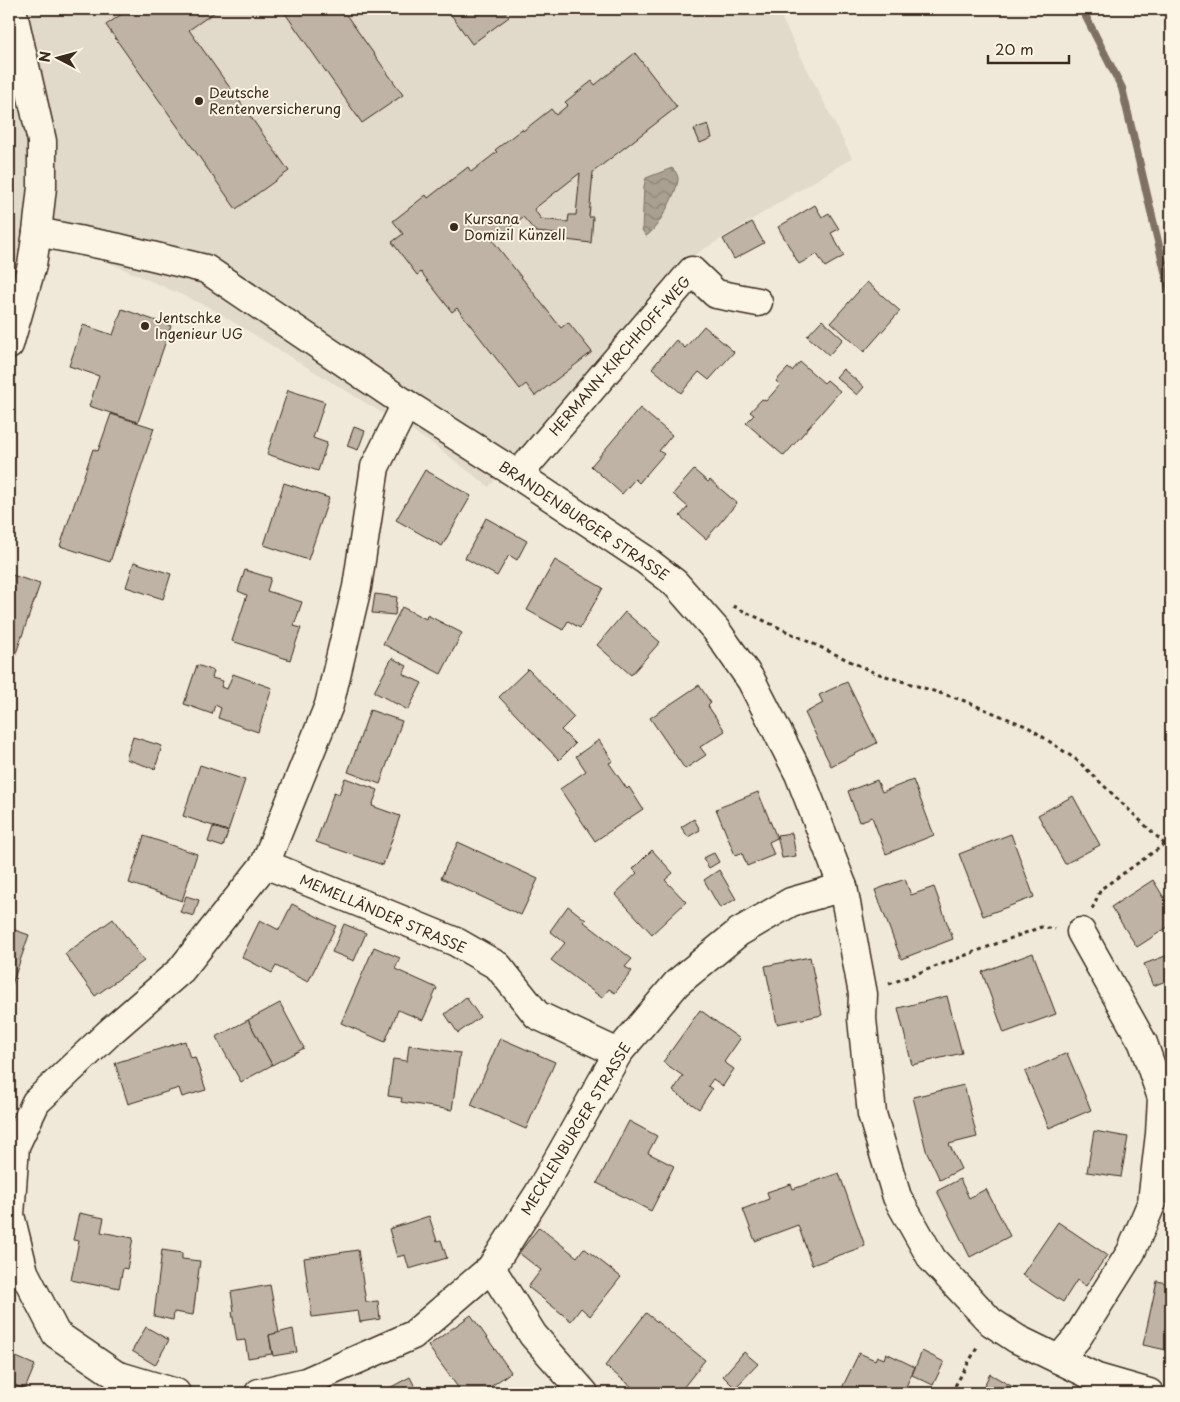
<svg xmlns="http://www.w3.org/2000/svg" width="1180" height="1402" viewBox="0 0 1180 1402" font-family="'Playpen Sans',sans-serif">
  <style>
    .built { fill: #e1d9c9 }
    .water { fill: url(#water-waves); stroke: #7e7163 }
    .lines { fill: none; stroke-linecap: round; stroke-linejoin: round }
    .stream { stroke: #7e7163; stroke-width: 8 }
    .building { fill: #beb3a4; stroke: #3b2a1e; fill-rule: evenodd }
    .minor-casing { stroke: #3b2a1e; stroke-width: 31 }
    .path { stroke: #3b2a1e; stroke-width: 3; stroke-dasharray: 4 4; stroke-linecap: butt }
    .minor { stroke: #fcf5e5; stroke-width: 28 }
    .poi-dot { fill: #3b2a1e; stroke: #fcf5e5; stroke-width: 2 }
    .labels { text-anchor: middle; stroke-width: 4; stroke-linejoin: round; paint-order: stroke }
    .poi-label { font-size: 14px; fill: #3b2a1e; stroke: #fcf5e5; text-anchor: start }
    .street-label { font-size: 14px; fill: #3b2a1e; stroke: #fcf5e5 }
  </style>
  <defs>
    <pattern id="water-waves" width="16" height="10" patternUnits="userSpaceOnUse" patternTransform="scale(1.25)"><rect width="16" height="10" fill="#aaa091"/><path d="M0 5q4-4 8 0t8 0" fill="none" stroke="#8c8376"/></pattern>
  </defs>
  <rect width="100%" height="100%" fill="#f0e9d9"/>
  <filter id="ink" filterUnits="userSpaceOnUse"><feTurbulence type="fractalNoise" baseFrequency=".02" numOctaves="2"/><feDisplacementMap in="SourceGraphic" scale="10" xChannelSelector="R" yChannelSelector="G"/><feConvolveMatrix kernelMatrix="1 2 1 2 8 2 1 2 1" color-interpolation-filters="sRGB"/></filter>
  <g filter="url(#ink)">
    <path class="built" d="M9,9h768l75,149 -164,101 -4,-3 -169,199 -26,32 -56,-43 -226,-138 -156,-69 -42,132z"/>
    <path class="water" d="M672,168c3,3 5,5 6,10 1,11 -21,53 -32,58l-4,-6 2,-44 2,-8z"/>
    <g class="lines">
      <path class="stream" d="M1082,9l40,79 49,209"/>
    </g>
    <g class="building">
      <path d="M129,9h90l-30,21 100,141 -53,38 -130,-184z"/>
      <path d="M282,9h60l61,86 -41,28z"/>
      <path d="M447,9h56l6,8 -37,27z"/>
      <path d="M635,53l42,54 -84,65 -4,45h4l-2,26 -25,-3 1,-5 -31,-3 -13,-15 -30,24 68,87 7,-6 24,30 -57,44 -9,-12 -6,5 -63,-81 -5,4 -31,-40 -4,3 -25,-33 11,-8 -10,-13 33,-26 2,3 40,-31 3,5 26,-20 -2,-2 27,-21 1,2 28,-22 5,6 12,-10 -3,-3 27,-21 3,4zM580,173l-4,42h-7l-1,7 -27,-3 -7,-10z"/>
      <path d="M708,124l4,14 -12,5 -6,-14z"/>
      <path d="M815,205l7,12 7,-4 10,16 -8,4 13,23 -19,11 -8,-13 -18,10 -21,-37z"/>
      <path d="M752,222l12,21 -30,16 -11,-20z"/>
      <path d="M867,282l33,29 -36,41 -33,-30z"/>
      <path d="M122,309l49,17 -33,96 -49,-16 10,-30 -30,-10 14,-41 30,10z"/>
      <path d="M822,320l21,19 -14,16 -22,-19z"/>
      <path d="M704,326l30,26 -25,28 -10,-8 -18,21 -29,-25 24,-28 9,8z"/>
      <path d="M800,362l24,21 3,-3 13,11 -56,65 -38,-33 8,-8 -4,-3 12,-13 4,2 14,-16 -4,-4 12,-13 4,3z"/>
      <path d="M843,369l21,18 -7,8 -21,-18z"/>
      <path d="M288,390l37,12 -12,36 14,5 -9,28 -51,-17z"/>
      <path d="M640,408l32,27 -13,16 5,3 -25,29 -4,-4 -13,15 -31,-28z"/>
      <path d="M111,414l43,14 -44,134 -50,-16 33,-97 5,2z"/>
      <path d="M354,427l11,4 -7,19 -11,-4z"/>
      <path d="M425,470l46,26 -29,50 -46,-26z"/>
      <path d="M694,470l14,12 2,-2 27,23 -31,36 -26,-23 8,-9 -15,-13z"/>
      <path d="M284,483l45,15 -21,62 -44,-15z"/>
      <path d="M486,518l41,23 -10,19 -8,-5 -12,21 -32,-18z"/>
      <path d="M555,560l48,28 -23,40 -12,-7 -5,9 -36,-20z"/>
      <path d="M134,562l37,12 -8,25 -37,-12z"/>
      <path d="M245,570l26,8 -4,13 35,11 -8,24 7,2 -11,32 -58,-19 15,-46 -9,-4z"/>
      <path d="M9,574l31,10 -26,75 -5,-2z"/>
      <path d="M375,594l22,3 -2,18 -23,-2z"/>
      <path d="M402,607l24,12 1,-4 35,18 -21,41 -58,-30z"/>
      <path d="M625,612l35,30 -29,33 -34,-30z"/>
      <path d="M392,658l15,8 -4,8 19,9 -14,27 -34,-18z"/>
      <path d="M197,665l17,6 -2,7 11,3 -2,6 6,2 6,-15 39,14 -14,44 -40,-14 3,-10 -6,-3 -3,9 -28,-10z"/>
      <path d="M528,669l46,48 -13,13 14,14 -16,16 -60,-63z"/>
      <path d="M847,682l30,61 -46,23 -26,-53 18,-10 -4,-8z"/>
      <path d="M699,685l12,18 -3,3 17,25 -25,16 6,8 -21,14 -35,-51z"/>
      <path d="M370,710l32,11 -22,63 -32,-12z"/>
      <path d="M133,737l29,9 -7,23 -29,-10z"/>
      <path d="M599,740l14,21 -4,2 18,26 2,-2 14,22 -48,32 -35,-52 26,-18 -10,-15z"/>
      <path d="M200,765l45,15 -17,51 -45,-15z"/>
      <path d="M345,778l33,12 -6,16 28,10 -17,49 -67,-23 18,-50 5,2z"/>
      <path d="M877,780l5,12 31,-12 21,55 -48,19 -14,-37 -13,5 -11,-31z"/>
      <path d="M758,792l19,46 -8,4 5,13 -27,11 -5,-13 -7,2 -19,-46z"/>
      <path d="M1073,796l27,49 -35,19 -27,-49z"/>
      <path d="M694,819l6,11 -12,7 -7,-10z"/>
      <path d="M213,827l15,5 -5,15 -15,-5z"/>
      <path d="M792,833l4,23 -14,2 -5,-23z"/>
      <path d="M1011,834l23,63 -51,19 -24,-62z"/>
      <path d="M144,836l53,18 -15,47 -53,-18z"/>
      <path d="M458,842l80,37 -17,36 -80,-37z"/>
      <path d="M652,850l21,23 -8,7 21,22 -34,32 -37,-40 22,-21 -4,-4z"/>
      <path d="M714,853l5,9 -10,6 -6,-10z"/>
      <path d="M719,870l17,29 -16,9 -16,-28z"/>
      <path d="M905,879l6,16 23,-8 19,52 -52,20 -26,-69z"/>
      <path d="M1153,880l18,29v16l-34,22 -26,-40z"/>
      <path d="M186,896l13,4 -5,16 -14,-4z"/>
      <path d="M292,904l44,22 -28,56 -32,-16 -4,7 -30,-16 18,-37 19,10z"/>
      <path d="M568,906l18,14 -2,2 48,37 -7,8 7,4 -17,22 -6,-4 -7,9 -51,-38 14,-17 -15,-12z"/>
      <path d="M113,919l31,42 -49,35 -30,-42z"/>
      <path d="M344,924l22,9 -12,28 -22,-9z"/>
      <path d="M9,928l20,7 -20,58z"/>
      <path d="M374,947l26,11 -5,11 42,19 -14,32 -25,-10 -13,32 -44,-19z"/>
      <path d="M1033,953l23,61 -52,19 -22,-61z"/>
      <path d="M1168,955l3,10v14l-18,7 -9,-22z"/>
      <path d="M810,957l12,58 -45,9 -12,-58z"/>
      <path d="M947,996l15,57 -50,12 -14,-57z"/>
      <path d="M466,997l14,20 -22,16 -13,-19z"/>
      <path d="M280,1003l24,45 -32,17 -24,-45z"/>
      <path d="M700,1010l40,29 -16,23 10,7 -11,17 -10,-7 -5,7 4,3 -13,20 -26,-18 10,-15 -20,-14z"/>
      <path d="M1171,1010v17l-5,-14z"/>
      <path d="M248,1020l24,45 -31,17 -25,-45z"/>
      <path d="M500,1038l55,24 -29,67 -55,-24z"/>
      <path d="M185,1041l5,17 5,-1 11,33 -24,7 -3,-9 -51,16 -13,-41z"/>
      <path d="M409,1045l51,8 -8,57 -51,-8 1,-4 -14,-2 5,-37 14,2z"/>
      <path d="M1067,1053l24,57 -42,18 -24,-56z"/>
      <path d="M964,1085l13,52 -28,7 12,25 -21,11 -14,-30 -13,-53z"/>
      <path d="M629,1121l28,15 -9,17 26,13 -23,45 -54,-28z"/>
      <path d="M1094,1131l34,6 -7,40 -34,-5z"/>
      <path d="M839,1173l26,73 -53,19 -14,-40 -43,16 -12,-32 26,-10 -2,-7 24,-8 2,5z"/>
      <path d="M960,1179l9,19 17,-9 24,47 -40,21 -33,-66z"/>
      <path d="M79,1213l25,5 -3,14 32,6 -6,31 -4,-1 -4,20 -19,-4v2l-29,-6 8,-39 -6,-1z"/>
      <path d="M429,1216l8,25 4,-1 6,18 -38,11 -4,-14 -8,2 -8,-28z"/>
      <path d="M1058,1222l49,33 -21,31 -9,-6 -14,22 -41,-27z"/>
      <path d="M539,1227l38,30 7,-9 37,29 -31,39 -9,-8 -10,13 -43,-34 13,-17 -22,-17z"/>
      <path d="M162,1250l20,3v6l18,2 -7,54 -19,-3 -1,8 -19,-4z"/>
      <path d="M358,1250l8,52 12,-1 2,18 -20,3 -2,-11 -46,6 -8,-59z"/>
      <path d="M1157,1281l14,3v67l-28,-6z"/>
      <path d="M270,1285l9,48 -10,2 3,19 -24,4 -3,-18 -8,1 -5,-29 2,-1 -3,-19z"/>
      <path d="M646,1313l59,47 -26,33h-39l-35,-27z"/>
      <path d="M471,1315l40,57 -29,21h-20l-34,-47z"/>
      <path d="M146,1327l23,13 -14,25 -23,-14z"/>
      <path d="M293,1329l4,23 -24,4 -4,-21z"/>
      <path d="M922,1351l22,11 -11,23 -21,-10z"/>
      <path d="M744,1352l14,12 -23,24 -12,-12z"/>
      <path d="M859,1353l16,7 2,-4 7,3 2,-6 29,14 -12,26h-49l-12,-5z"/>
      <path d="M9,1354l26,11 -10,24 -16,-6z"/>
      <path d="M990,1374l34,19h-44z"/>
      <path d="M410,1377l8,16h-38z"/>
      <path d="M9,1383l16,6 -1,4h-15z"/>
    </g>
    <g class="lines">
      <g class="minor-casing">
        <g id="minor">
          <path d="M37,232l82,16 87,21 200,135 112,71 126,84 31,24 41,47 35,50 48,94 44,113 20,107 -1,25 10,95 25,83 35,62 59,63 26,17 80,39 52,15"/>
          <path d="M9,345l23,-80 5,-33 5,-45v-46l-30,-132"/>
          <path d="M518,475l174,-204 24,23 42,8"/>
          <path d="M265,864l191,78 42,24 39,49 81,38"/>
          <path d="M491,1268l42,67 51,58"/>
          <path d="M1059,1359l18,-21 54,-86 21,-50 8,-68 2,-36 -19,-55 -62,-111"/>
          <path d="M176,1393l-60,-18 -60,-41 -32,-62 -14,-57 5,-69 21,-44 74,-70 71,-62 84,-106 64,-159 28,-118 18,-120 31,-63"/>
          <path d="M259,1393l47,-11 107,-47 78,-67 48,-75 79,-140 59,-70 62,-51 52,-30 52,-15"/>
        </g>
      </g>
      <g class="path">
        <path d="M733,606l140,66 89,28 66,27 50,34 93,89"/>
        <path d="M1092,909l9,-20 64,-45"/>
        <path d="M889,984l152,-57 14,2"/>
        <path d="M951,1393l27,-47"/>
      </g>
      <use href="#minor" class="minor"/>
    </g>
  </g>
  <g class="poi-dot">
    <circle cx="199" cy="101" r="5"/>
    <circle cx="454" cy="227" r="5"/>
    <circle cx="145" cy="326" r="5"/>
  </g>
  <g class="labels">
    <g class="poi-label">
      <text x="209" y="98">Deutsche<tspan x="209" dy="16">Rentenversicherung</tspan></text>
      <text x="464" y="224">Kursana<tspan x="464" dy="16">Domizil Künzell</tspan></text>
      <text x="155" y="323">Jentschke<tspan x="155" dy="16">Ingenieur UG</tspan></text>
    </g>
    <g class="street-label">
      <text transform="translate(620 356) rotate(-49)" y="5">HERMANN-KIRCHHOFF-WEG</text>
      <text transform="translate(584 521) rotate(34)" y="5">BRANDENBURGER STRASSE</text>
      <text transform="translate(383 914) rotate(23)" y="5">MEMELLÄNDER STRASSE</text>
      <text transform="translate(576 1129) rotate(-59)" y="5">MECKLENBURGER STRASSE</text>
    </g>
  </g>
  <rect width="1180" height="1402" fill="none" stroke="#fcf5e5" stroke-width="30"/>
  <rect x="15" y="15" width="1150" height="1372" fill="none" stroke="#3b2a1e" stroke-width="2" filter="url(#ink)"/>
  <g transform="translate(58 58) rotate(276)" stroke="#fcf5e5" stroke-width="4" paint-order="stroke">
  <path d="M0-4L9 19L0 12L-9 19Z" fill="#3b2a1e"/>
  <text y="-8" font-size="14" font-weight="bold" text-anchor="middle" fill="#3b2a1e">N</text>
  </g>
  <path d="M988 55v8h81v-8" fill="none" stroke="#3b2a1e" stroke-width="2.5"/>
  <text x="995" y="55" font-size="15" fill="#3b2a1e" stroke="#fcf5e5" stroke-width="4" paint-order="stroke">20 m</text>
</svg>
